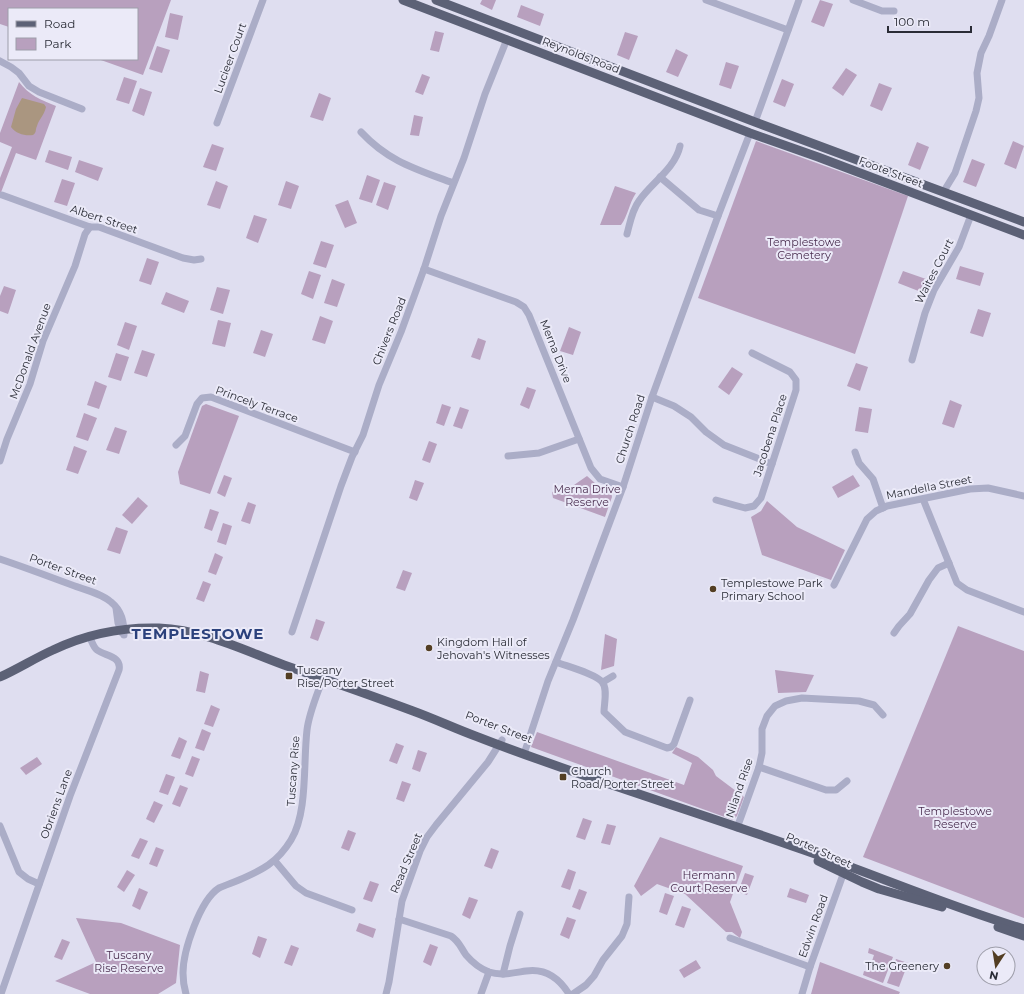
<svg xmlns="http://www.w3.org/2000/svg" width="1024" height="994" viewBox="0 0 1024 994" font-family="Montserrat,sans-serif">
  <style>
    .green { fill: #b8a0be }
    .water { fill: #aa9680 }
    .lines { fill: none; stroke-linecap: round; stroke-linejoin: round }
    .minor { stroke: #abadc7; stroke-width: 7 }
    .major { stroke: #5c6176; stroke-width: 9 }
    .poi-dot { fill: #533e23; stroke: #ebeaf8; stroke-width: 1.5 }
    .labels { text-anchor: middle; stroke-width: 4; stroke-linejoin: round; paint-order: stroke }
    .street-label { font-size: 11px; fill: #2a2c36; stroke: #ebeaf8 }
    .park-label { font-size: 11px; fill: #4c3051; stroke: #ebeaf8 }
    .poi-label { font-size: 11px; fill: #2a2c36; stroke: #ebeaf8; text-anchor: start }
    .district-label { font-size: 15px; font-weight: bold; letter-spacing: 1px; fill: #2b417c; stroke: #ebeaf8 }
  </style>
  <rect width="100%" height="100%" fill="#dfdef0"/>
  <g class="green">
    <path d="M0,0h171l-28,75 -45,-16h39v-50h-128v18l-9,-3z"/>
    <path d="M482,0h14l-4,10 -12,-6z"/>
    <path d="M820,0l13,4 -9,23 -13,-5z"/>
    <path d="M521,5l23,9 -4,12 -23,-9z"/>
    <path d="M170,13l13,3 -5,24 -13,-3z"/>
    <path d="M435,31l9,2 -5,19 -9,-2z"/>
    <path d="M625,32l13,4 -9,24 -12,-5z"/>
    <path d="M157,46l13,4 -8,23 -13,-4z"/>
    <path d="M676,49l12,6 -10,22 -12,-5z"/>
    <path d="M726,62l13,4 -8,23 -12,-4z"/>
    <path d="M846,68l11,7 -14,21 -11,-8z"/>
    <path d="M422,74l8,3 -7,18 -8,-3z"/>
    <path d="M124,77l13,4 -8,23 -13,-4z"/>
    <path d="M782,79l12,5 -9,23 -12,-5z"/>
    <path d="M19,82c10,13 22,18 37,24l-20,54 -20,-7 -16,42v-17l12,-31 -12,-5v-9z"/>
    <path d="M879,83l13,5 -10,23 -12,-5z"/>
    <path d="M140,88l12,4 -8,24 -12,-5z"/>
    <path d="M319,93l12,5 -8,23 -13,-4z"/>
    <path d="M414,115l9,2 -4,19 -9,-1z"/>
    <path d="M756,141l152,55 -53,158 -157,-56z"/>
    <path d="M1013,141l11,5 -8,23 -12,-5z"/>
    <path d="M917,142l12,5 -9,23 -12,-5z"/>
    <path d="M212,144l12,4 -8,23 -13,-4z"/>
    <path d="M49,150l23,7 -4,13 -23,-8z"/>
    <path d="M972,159l13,5 -9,23 -13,-5z"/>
    <path d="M79,160l24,8 -5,13 -23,-9z"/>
    <path d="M367,175l13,5 -8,23 -13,-4z"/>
    <path d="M62,179l13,4 -8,23 -13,-4z"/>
    <path d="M216,181l12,5 -8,23 -13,-4z"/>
    <path d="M286,181l13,5 -8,23 -13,-4z"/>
    <path d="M384,182l12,4 -8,24 -12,-5z"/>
    <path d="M615,186l21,7c-7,10 -8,23 -15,32h-21z"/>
    <path d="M348,200l9,23 -12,5 -10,-23z"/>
    <path d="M254,215l13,4 -9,24 -12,-5z"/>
    <path d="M321,241l13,4 -8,23 -13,-4z"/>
    <path d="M147,258l12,4 -8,23 -12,-4z"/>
    <path d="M960,266l24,7 -4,13 -24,-7z"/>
    <path d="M309,271l12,4 -8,24 -12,-5z"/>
    <path d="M903,271l23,8 -5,13 -23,-9z"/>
    <path d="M332,279l13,5 -8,23 -13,-4z"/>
    <path d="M4,286l12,4 -8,24 -8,-3v-15z"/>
    <path d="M217,287l13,3 -7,24 -13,-4z"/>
    <path d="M166,292l23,9 -5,12 -23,-9z"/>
    <path d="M978,309l13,4 -8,24 -13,-4z"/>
    <path d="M320,316l13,5 -8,23 -13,-4z"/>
    <path d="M218,320l13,3 -6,24 -13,-3z"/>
    <path d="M125,322l12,4 -8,24 -12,-5z"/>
    <path d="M569,327l12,5 -8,23 -13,-4z"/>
    <path d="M261,330l12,4 -8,23 -12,-4z"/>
    <path d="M478,338l8,3 -6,19 -9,-3z"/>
    <path d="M142,350l13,4 -8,23 -13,-4z"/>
    <path d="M116,353l13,4 -8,24 -13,-4z"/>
    <path d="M856,363l12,4 -8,24 -13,-5z"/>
    <path d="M732,367l11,7 -14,21 -11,-8z"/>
    <path d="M95,381l12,5 -8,23 -12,-4z"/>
    <path d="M527,387l9,3 -7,19 -9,-4z"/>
    <path d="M950,400l12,5 -8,23 -12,-4z"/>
    <path d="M206,404l33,12 -29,78 -30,-10 -2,-12 24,-66z"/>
    <path d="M442,404l9,3 -7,19 -8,-3z"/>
    <path d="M460,407l9,3 -7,19 -9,-3z"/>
    <path d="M859,407l13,2 -4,24 -13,-2z"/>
    <path d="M84,413l13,5 -9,23 -12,-4z"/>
    <path d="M115,427l12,4 -8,23 -13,-4z"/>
    <path d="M429,441l8,3 -7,19 -8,-3z"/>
    <path d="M74,446l13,5 -9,23 -12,-4z"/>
    <path d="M224,475l8,3 -7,19 -8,-4z"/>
    <path d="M853,475l7,11 -22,12 -6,-11z"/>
    <path d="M587,476l9,8 15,7 1,6 -7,20 -52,-19 -1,-6 22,-7z"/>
    <path d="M415,480l9,3 -7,18 -8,-3z"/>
    <path d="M138,497l10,9 -16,18 -10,-9z"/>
    <path d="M767,501l30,26 48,23 -14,30 -69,-25 -11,-38 10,-6z"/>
    <path d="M248,502l8,3 -6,19 -9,-3z"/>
    <path d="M210,509l9,3 -7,19 -8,-3z"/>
    <path d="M223,523l9,3 -6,19 -9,-3z"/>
    <path d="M116,527l12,4 -8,23 -13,-4z"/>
    <path d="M215,553l8,4 -7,18 -8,-3z"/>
    <path d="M403,570l9,3 -7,18 -9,-3z"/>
    <path d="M203,581l8,3 -7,18 -8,-3z"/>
    <path d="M316,619l9,3 -7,19 -8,-3z"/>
    <path d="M958,626l66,25v267l-161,-61z"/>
    <path d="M605,634l12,5 -3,27 -13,4z"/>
    <path d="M775,670l39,5 -8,17 -28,1z"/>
    <path d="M200,671l9,3 -4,19 -9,-2z"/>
    <path d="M211,705l9,4 -7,18 -9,-3z"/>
    <path d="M202,729l9,4 -7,18 -9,-3z"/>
    <path d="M537,732l147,53 8,-22 -20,-10 4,-6 22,10 15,13 3,6 28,21 -7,19 -4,4 -202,-73z"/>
    <path d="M179,737l8,4 -7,18 -9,-3z"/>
    <path d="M396,743l8,3 -7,18 -8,-3z"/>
    <path d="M418,750l9,3 -7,19 -8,-3z"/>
    <path d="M192,756l8,3 -7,18 -8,-3z"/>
    <path d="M37,757l5,7 -16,11 -6,-7z"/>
    <path d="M166,774l9,3 -7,18 -9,-3z"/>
    <path d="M402,781l9,3 -7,18 -8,-3z"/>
    <path d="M180,785l8,3 -8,19 -8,-3z"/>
    <path d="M154,801l9,4 -9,18 -8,-4z"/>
    <path d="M583,818l9,3 -7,19 -9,-3z"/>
    <path d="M607,824l9,2 -6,19 -9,-2z"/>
    <path d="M348,830l8,3 -7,18 -8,-3z"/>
    <path d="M660,837l83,29 -13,36 12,30 -2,6 -8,-6h-6l-41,-38 -28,-10 -16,12 -7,-10z"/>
    <path d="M140,838l8,3 -9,18 -8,-3z"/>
    <path d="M156,847l8,3 -7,17 -8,-3z"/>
    <path d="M491,848l8,3 -7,18 -8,-3z"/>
    <path d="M568,869l8,3 -6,18 -9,-3z"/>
    <path d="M127,870l8,5 -11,17 -7,-5z"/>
    <path d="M745,873l9,3 -7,19 -9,-3z"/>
    <path d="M370,881l9,3 -7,18 -9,-3z"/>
    <path d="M139,888l9,4 -8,18 -8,-4z"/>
    <path d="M790,888l19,7 -3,8 -19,-6z"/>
    <path d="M579,889l8,3 -7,18 -8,-3z"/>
    <path d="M665,893l9,3 -7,19 -8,-3z"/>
    <path d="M469,897l9,3 -8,19 -8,-4z"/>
    <path d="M682,906l9,3 -7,19 -9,-3z"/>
    <path d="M567,917l9,3 -7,19 -9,-4z"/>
    <path d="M76,918l45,5 59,22 -4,38 -18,11h-68l-35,-13 41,-19z"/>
    <path d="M359,923l17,6 -3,9 -17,-7z"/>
    <path d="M258,936l9,3 -7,19 -8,-4z"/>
    <path d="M62,939l8,3 -8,18 -8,-3z"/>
    <path d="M430,944l8,3 -7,19 -8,-4z"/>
    <path d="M291,945l8,3 -7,18 -8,-3z"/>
    <path d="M869,948l24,9 -10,26 -20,-8 1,-4 4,1 3,-11h1l2,-6 -6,-2z"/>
    <path d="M896,959l12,4 -9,24 -12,-4z"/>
    <path d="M696,960l5,8 -17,10 -5,-8z"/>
    <path d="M820,962l80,30 -1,2h-88z"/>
  </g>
  <path class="water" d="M22,98l22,6 2,3c-2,9 -7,12 -9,19 -2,4 0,6 -4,9 -8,1 -17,-1 -22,-8l5,-18z"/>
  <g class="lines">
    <g class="minor">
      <path d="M706,0l82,30"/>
      <path d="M853,0l29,11h12"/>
      <path d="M0,61l11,6 8,6 10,13 10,6 43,17"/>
      <path d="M755,122l44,-122"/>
      <path d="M217,123l46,-123"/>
      <path d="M361,132c28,30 55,37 92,51"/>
      <path d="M660,177l39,33 19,6"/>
      <path d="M944,191l11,-18 21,-62 3,-13 -2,-25 4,-20 8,-17 13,-36"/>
      <path d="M2,195l88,32h9l84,31 11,2 7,-1"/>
      <path d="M627,234c3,-11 5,-24 12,-33 12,-18 36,-32 41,-55"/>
      <path d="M424,269l92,33 8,5 5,8 62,153 9,11 23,8"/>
      <path d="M912,360l13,-47 9,-23 25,-43 12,-32"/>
      <path d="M652,397l22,9 17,11 15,15 18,13 48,19"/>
      <path d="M176,445l9,-9 12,-32 5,-6 9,-1 144,55"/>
      <path d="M855,452l4,11 14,16 10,29"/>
      <path d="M508,456l31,-3 40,-14"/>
      <path d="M0,461l7,-22 23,-55 13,-43 32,-75 10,-32 5,-7"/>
      <path d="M923,499l34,84 10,7 57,22"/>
      <path d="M716,500l29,8 9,-2 7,-8 35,-108v-10l-6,-8 -38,-19"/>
      <path d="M0,559c24,8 48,17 72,26 13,5 29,8 39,17 11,9 13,20 13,33"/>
      <path d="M834,585l33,-66 9,-8 11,-5 83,-17 18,-1 36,8"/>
      <path d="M116,608l2,15 4,10"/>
      <path d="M292,632l49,-146 11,-29 11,-22 16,-50 22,-53 23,-63 17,-53 23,-58 21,-64 22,-55"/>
      <path d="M894,633l5,-7 11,-12 19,-34 9,-12 11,-5"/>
      <path d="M556,662c10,4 40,12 46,20 6,6 2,22 2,30l21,20 42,16 4,-1 3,-3 16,-44"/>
      <path d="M603,682l10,-6"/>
      <path d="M524,754l24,-73 25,-61 50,-133 29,-90 66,-181 32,-83"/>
      <path d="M759,767l67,23h10l11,-9"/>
      <path d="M0,826l19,46 9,7 11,5"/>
      <path d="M737,828l22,-61 3,-14v-24l5,-13 8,-10 11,-5 16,-3 57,3 15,4 9,10"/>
      <path d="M275,861l21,25 10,7 46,17"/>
      <path d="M399,919l52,17c8,5 10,12 15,19 6,7 15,14 23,17 12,4 24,1 37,-1 20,-3 33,7 43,23"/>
      <path d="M730,938l80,29"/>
      <path d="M503,974l7,-28 10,-32"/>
      <path d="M1,994l69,-198 49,-126c3,-14 -14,-14 -22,-20 -4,-3 -5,-9 -8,-14"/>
      <path d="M186,994c-2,-7 -3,-14 -3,-21 0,-22 17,-73 36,-85 6,-3 13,-5 20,-8 23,-10 38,-17 52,-40 17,-28 12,-76 16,-110 2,-17 10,-35 16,-52"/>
      <path d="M386,994l3,-12 13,-81 18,-50 7,-14 9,-12 52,-63 14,-22"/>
      <path d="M481,994l8,-22"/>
      <path d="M573,994l13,-9 8,-9 9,-16 19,-24 5,-12 2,-27"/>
      <path d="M802,994l8,-27 35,-98"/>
    </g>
    <g class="major">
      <path d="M403,0l347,133 68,24 206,78"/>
      <path d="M436,0l319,122 269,100"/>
      <path d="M0,677c18,-8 35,-19 53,-27 33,-16 69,-23 106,-22 45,2 84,22 125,37 43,15 86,30 129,46 22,8 43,18 65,26 105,41 214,73 320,111 76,26 149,58 226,81"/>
      <path d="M818,861l44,21 17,7 63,18"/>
      <path d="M998,927l26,9"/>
    </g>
  </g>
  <g class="poi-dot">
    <circle cx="713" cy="589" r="4"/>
    <circle cx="429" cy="648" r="4"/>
    <rect x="285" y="672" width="8" height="8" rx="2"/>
    <rect x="559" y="773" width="8" height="8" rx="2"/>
    <circle cx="947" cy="966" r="4"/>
  </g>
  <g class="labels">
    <g class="street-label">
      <text transform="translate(581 55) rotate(21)" y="4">Reynolds Road</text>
      <text transform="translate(230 58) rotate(-70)" y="4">Lucieer Court</text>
      <text transform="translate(891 172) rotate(21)" y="4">Foote Street</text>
      <text transform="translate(104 219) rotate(18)" y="4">Albert Street</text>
      <text transform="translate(934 271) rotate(-63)" y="4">Waites Court</text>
      <text transform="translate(389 331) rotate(-68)" y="4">Chivers Road</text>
      <text transform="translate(30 351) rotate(-70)" y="4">McDonald Avenue</text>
      <text transform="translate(556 351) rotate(68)" y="4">Merna Drive</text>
      <text transform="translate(257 404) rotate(20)" y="4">Princely Terrace</text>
      <text transform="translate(630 429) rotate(-72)" y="4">Church Road</text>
      <text transform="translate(770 435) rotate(-72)" y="4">Jacobena Place</text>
      <text transform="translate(929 487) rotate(-11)" y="4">Mandella Street</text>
      <text transform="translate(63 569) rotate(20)" y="4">Porter Street</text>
      <text transform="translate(499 727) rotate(21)" y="4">Porter Street</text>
      <text transform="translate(293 771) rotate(-86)" y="4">Tuscany Rise</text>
      <text transform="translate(739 788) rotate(-71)" y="4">Niland Rise</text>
      <text transform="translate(56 804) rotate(-70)" y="4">Obriens Lane</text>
      <text transform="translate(819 850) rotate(24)" y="4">Porter Street</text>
      <text transform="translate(406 863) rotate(-67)" y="4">Read Street</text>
      <text transform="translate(813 926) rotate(-70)" y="4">Edwin Road</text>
    </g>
    <g class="park-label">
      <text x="804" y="246">Templestowe<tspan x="804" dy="13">Cemetery</tspan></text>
      <text x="587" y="493">Merna Drive<tspan x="587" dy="13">Reserve</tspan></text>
      <text x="955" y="815">Templestowe<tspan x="955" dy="13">Reserve</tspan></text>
      <text x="709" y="879">Hermann<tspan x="709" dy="13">Court Reserve</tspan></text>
      <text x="129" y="959">Tuscany<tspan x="129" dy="13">Rise Reserve</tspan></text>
    </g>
    <g class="poi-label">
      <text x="721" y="587">Templestowe Park<tspan x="721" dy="13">Primary School</tspan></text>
      <text x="437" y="646">Kingdom Hall of<tspan x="437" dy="13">Jehovah's Witnesses</tspan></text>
      <text x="297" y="674">Tuscany<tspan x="297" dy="13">Rise/Porter Street</tspan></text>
      <text x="571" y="775">Church<tspan x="571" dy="13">Road/Porter Street</tspan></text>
      <text x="939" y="970" text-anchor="end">The Greenery</text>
    </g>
    <g class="district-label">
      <text x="198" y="639">TEMPLESTOWE</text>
    </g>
  </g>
  <rect x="8" y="8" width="130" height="52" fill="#ebeaf8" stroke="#9e9eaa"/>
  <rect x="16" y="21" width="20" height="6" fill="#5c6176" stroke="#9e9eaa"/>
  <text x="44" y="28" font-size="12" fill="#2a2c36">Road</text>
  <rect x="16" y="38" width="20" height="12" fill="#b8a0be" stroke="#9e9eaa"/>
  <text x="44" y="48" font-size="12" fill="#2a2c36">Park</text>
  <g transform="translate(996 966) rotate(192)"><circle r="19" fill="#ebeaf8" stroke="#9e9eaa"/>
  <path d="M0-3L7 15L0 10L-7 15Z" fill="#533e23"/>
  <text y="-6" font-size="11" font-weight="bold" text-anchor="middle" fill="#2a2c36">N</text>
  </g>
  <path d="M888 26v6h83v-6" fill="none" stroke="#2a2c36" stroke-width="2"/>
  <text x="894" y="26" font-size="12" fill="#2a2c36" stroke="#ebeaf8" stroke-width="3" paint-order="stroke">100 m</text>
</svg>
